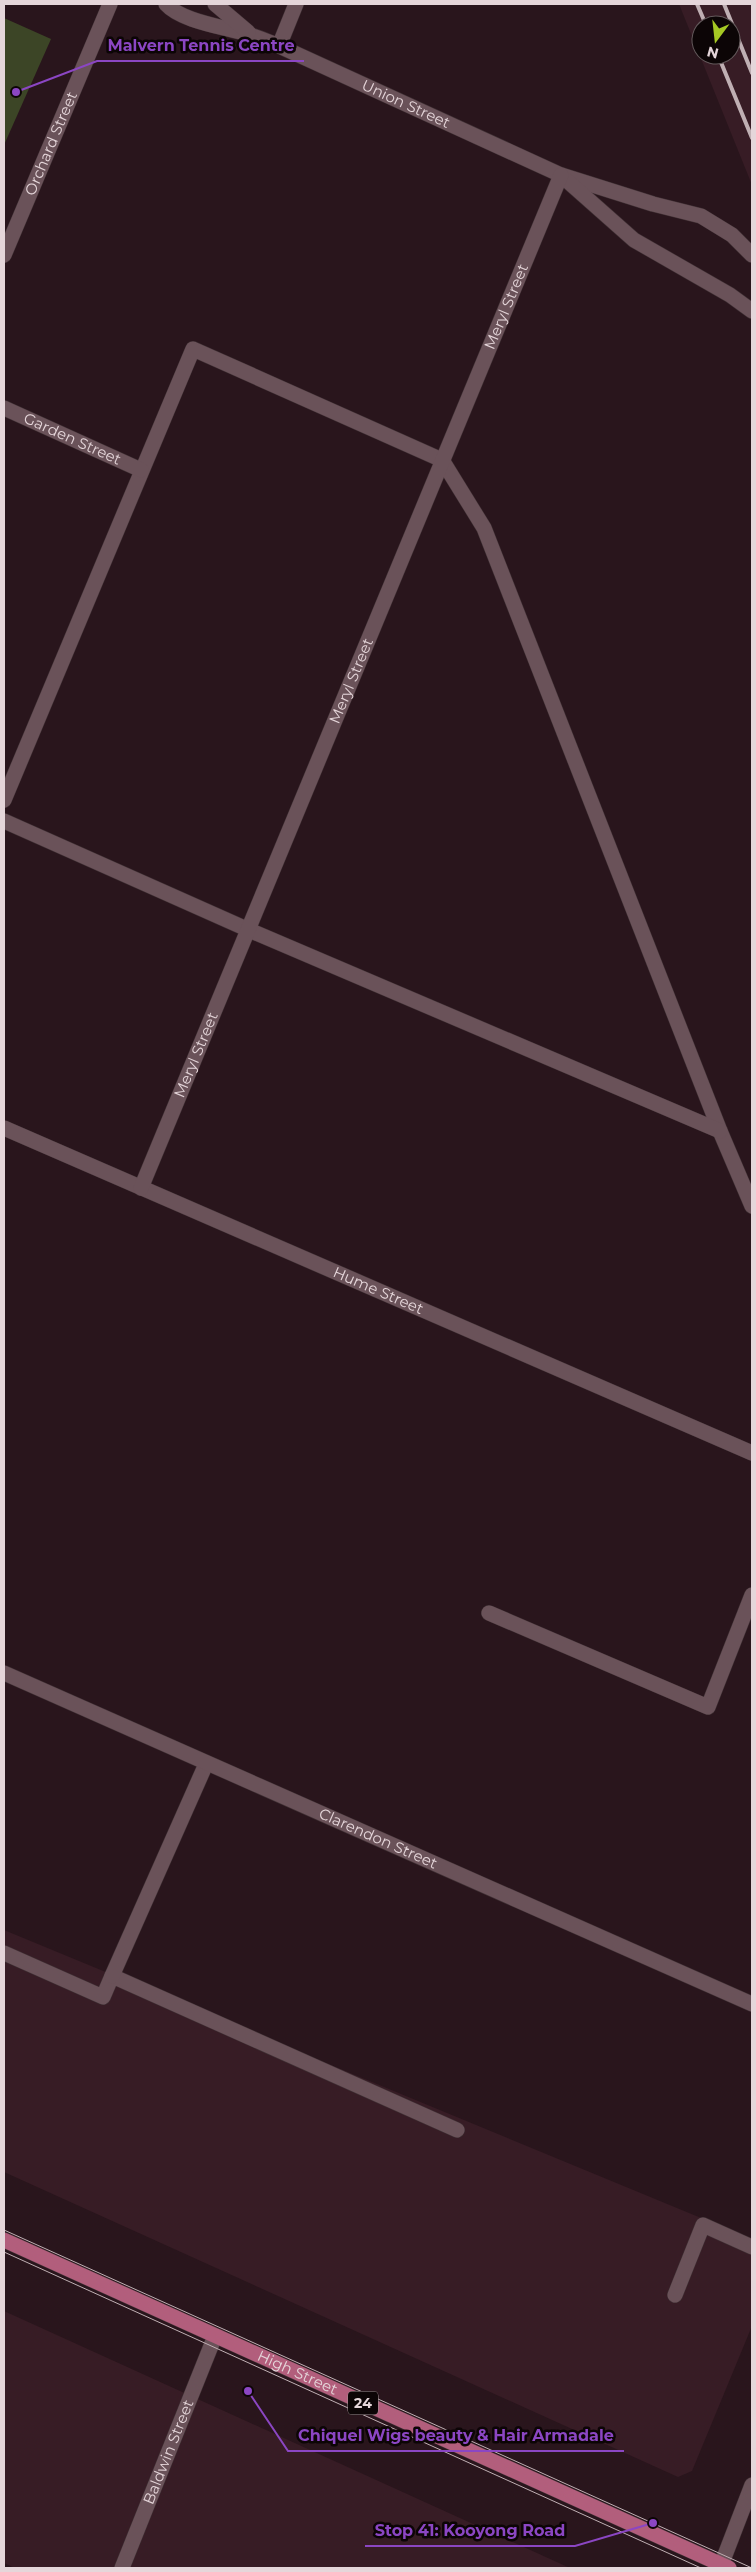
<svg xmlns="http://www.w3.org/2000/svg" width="756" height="2572" viewBox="0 0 756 2572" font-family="Montserrat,sans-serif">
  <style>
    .built { fill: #371c25; fill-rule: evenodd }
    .green { fill: #3c4526 }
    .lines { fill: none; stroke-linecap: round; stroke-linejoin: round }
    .service-casing { stroke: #403135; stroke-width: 16 }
    .minor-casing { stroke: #403135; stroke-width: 16 }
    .tertiary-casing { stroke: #403135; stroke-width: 16 }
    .primary-casing { stroke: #403135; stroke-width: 16 }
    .service { stroke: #6a5259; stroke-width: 15 }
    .minor { stroke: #6a5259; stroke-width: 15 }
    .tertiary { stroke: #6a5259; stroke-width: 15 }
    .primary { stroke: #b25e7c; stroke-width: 15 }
    .tram { stroke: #bfafb3; stroke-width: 1 }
    .rail { stroke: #bfafb3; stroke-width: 4 }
    .labels { text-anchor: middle; stroke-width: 5; stroke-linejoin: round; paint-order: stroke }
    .shield { fill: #0c0506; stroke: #a4979a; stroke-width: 1 }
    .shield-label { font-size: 14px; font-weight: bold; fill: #e5d6da }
    .street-label { font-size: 15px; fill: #e5d6da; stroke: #0c0506 }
    .leader { fill: none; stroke: #8b46c3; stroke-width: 2 }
    .callout-dot { fill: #8b46c3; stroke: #0c0506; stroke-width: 2 }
    .callout-label { font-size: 16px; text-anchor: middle; font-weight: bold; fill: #8b46c3; stroke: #0c0506; stroke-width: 5; stroke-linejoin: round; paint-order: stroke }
  </style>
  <rect width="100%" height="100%" fill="#29151c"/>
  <g class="built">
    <path d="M679,4h73v181zM701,25h30v30h-30z"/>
    <path d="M4,1930l748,309v87l-60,145 -14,6 -674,-305z"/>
    <path d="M4,2311l566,257h-555l-11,-5z"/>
  </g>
  <path class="green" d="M4,18l47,21 -47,106z"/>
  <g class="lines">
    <g class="service-casing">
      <g id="service">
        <path d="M4,800l189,-451 249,111 42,68 236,603 32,75"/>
        <path d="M4,821l245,109 471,201"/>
        <path d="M489,1613l219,94 44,-112"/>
        <path d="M4,1953l99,44 9,-21 345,154"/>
        <path d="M112,1976l94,-212"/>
        <path d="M675,2295l28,-70 49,22"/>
      </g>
    </g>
    <g class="minor-casing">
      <g id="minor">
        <path id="s1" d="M166,4c16,18 60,23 84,31 10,3 19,7 29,11l282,129 92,29 48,12 31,19 20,20"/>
        <path d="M215,4l33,28"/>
        <path d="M279,46l17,-42"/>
        <path d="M564,178l70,62 96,55 22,16"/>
        <path id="s2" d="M4,255l106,-251"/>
        <path id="s3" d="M4,408l137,62"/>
        <path id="s4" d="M4,1128l748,325"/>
        <path id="s5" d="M141,1188l420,-1013"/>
        <path id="s6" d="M4,1673l748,331"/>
        <path id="s7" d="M122,2568l93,-232"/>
      </g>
    </g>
    <g class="tertiary-casing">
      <path id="tertiary" d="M720,2568l32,-83"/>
    </g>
    <g class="primary-casing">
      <g id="primary">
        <path id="s8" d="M4,2240l725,328"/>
      </g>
    </g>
    <use href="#service" class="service"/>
    <use href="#minor" class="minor"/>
    <use href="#tertiary" class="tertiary"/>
    <use href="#primary" class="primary"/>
    <g class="tram">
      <path d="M4,2230l748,338"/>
      <path d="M4,2252l697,316"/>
    </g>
    <g class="rail">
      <path d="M697,4l9,21"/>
      <path d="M724,4l28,69"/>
      <path d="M718,55l34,83"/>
    </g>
  </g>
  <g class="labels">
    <rect class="shield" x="348" y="2391.5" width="30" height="23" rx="4"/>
    <g class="shield-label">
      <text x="363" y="2408">24</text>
    </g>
    <g class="street-label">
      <text dy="5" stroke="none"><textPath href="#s1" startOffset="261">Union Street</textPath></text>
      <text dy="5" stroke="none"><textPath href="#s2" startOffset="121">Orchard Street</textPath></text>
      <text dy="5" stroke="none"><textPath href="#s5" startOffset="954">Meryl Street</textPath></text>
      <text dy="5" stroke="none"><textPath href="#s3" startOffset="75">Garden Street</textPath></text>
      <text dy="5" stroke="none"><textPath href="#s5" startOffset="549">Meryl Street</textPath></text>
      <text dy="5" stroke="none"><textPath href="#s5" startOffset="144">Meryl Street</textPath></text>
      <text dy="5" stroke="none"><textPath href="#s4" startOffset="408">Hume Street</textPath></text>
      <text dy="5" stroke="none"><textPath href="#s6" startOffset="409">Clarendon Street</textPath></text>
      <text dy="5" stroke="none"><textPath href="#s8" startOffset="322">High Street</textPath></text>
      <text dy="5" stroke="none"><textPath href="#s7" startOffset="125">Baldwin Street</textPath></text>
    </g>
  </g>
  <path class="leader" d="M16 92L97 61H304M248 2391L288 2451H624M653 2523L575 2546H365"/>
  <g class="callout-dot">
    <circle cx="16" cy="92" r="5"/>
    <circle cx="248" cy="2391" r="5"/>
    <circle cx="653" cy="2523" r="5"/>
  </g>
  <g class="callout-label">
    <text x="201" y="51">Malvern Tennis Centre</text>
    <text x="456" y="2441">Chiquel Wigs beauty &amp; Hair Armadale</text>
    <text x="470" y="2536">Stop 41: Kooyong Road</text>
  </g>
  <rect width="756" height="2572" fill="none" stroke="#e5d6da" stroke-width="10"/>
  <g transform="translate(716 40) rotate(195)"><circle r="24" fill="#0c0506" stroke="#63595b"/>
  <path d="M0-4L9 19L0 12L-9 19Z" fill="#a5c823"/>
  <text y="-8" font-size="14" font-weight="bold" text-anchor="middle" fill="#e5d6da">N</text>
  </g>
</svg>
